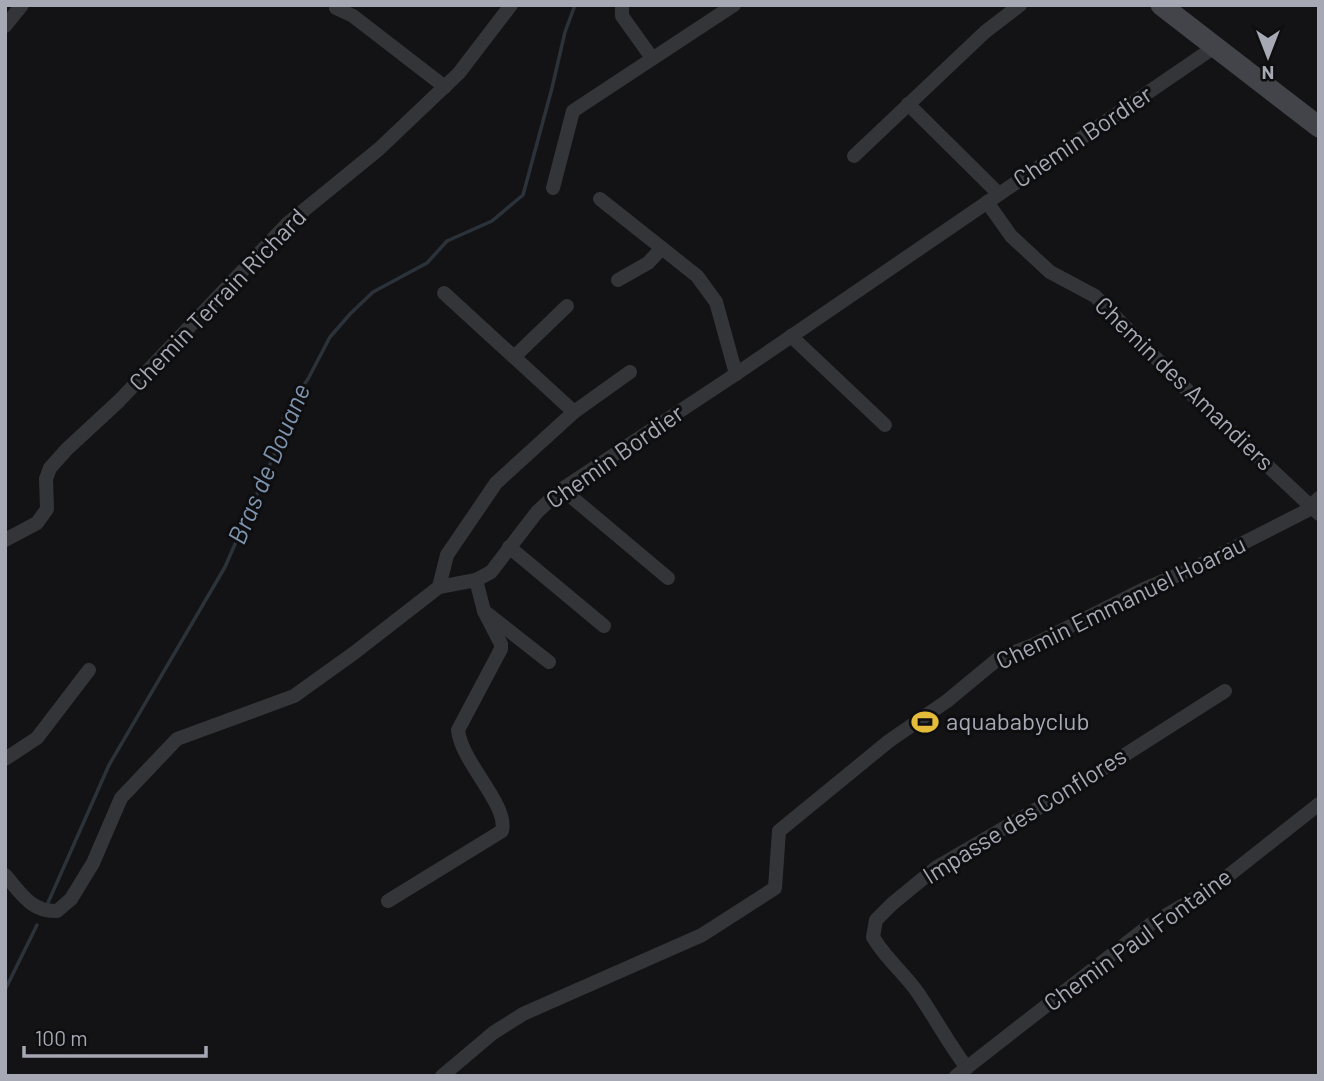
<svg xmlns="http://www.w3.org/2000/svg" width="1324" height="1081" viewBox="0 0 1324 1081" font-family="Barlow,sans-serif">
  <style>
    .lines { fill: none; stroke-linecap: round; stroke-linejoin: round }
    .stream { stroke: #2c323a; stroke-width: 3.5 }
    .street { stroke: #343539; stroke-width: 14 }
    .secondary { stroke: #434449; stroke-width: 21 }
    .labels { text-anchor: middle; stroke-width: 6; stroke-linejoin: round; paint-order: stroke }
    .street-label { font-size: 24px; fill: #a6a9b4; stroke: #0e0e10 }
    .poi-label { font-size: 24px; fill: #a6a9b4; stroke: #0e0e10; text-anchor: start }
    .water-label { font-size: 26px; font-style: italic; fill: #7e93ad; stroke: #0e0e10 }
  </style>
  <rect width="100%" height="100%" fill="#131315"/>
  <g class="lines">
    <g class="stream">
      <path d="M47,905l62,-140 116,-198 56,-128v-15l6,-15 21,-30 22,-42 20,-23 23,-22 54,-29 20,-22 45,-20 31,-26 29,-107 13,-56 10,-27"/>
      <path d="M5,990l32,-65"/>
    </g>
    <g class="street">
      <path d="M622,5v11l30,42"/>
      <path d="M336,8l17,8 92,71"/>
      <path d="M5,26l17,-21"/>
      <path d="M908,104l91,90"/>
      <path d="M854,156l131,-124 35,-27"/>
      <path d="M553,188l20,-77 161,-106"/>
      <path d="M600,199l97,77 19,26 20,72"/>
      <path d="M987,202l24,34 39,36 45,24 93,95 131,123"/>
      <path d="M618,280l30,-17 14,-15"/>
      <path d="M444,293l130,119"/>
      <path d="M791,336l94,89"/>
      <path d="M514,357l53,-51"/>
      <path d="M562,489l106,89"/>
      <path d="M5,540l32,-17 10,-14 -1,-30 4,-11 17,-19 52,-48 168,-177 92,-75 80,-76 52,-68"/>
      <path d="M509,547l95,79"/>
      <path d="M476,580l8,31 65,51"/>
      <path d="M439,587l8,-32 49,-72 78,-71 56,-40"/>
      <path d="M5,759l32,-21 52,-68"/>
      <path d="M5,875c16,18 26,37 52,36l14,-12 22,-36 28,-65 56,-59 117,-43 60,-43 85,-66 37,-7 15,-8 46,-60 25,-23 174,-115 480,-328"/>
      <path d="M388,901l114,-70c7,-26 -41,-69 -44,-101l43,-81v-5l-17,-33"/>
      <path d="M967,1068c-18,-24 -32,-50 -49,-75 -13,-19 -33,-35 -45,-56l3,-17 16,-16 45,-37 136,-79 152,-97"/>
      <path d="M442,1076l51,-43 30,-19 179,-79 73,-47 4,-57 110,-90 58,-40 52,-43 34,-13 111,-56 48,-20 114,-58 13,-13"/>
      <path d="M956,1076l195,-152 63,-37 105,-83"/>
    </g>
    <path class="secondary" d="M1161,5l158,122"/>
  </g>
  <defs>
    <g id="stadium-bare" transform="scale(2.1)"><path d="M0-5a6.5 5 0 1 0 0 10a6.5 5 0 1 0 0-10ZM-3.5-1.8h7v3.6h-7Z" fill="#e5bc3a" stroke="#0e0e10" stroke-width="2.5" paint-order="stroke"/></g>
  </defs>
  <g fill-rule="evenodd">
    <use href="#stadium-bare" x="925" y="722"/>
  </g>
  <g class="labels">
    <g class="street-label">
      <text transform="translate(1083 137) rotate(-34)" y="8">Chemin Bordier</text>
      <text transform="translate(218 300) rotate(-46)" y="8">Chemin Terrain Richard</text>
      <text transform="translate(1184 384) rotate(44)" y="8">Chemin des Amandiers</text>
      <text transform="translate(615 457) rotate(-35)" y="8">Chemin Bordier</text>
      <text transform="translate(1121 603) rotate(-26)" y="8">Chemin Emmanuel Hoarau</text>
      <text transform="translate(1025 816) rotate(-32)" y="8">Impasse des Conflores</text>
      <text transform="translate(1138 940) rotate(-36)" y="8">Chemin Paul Fontaine</text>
    </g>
    <g class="poi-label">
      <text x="946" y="730">aquababyclub</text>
    </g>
    <g class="water-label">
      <text transform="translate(269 464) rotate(-67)" y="9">Bras de Douane</text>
    </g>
  </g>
  <rect width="1324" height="1081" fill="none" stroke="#a6a9b4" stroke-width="14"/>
  <g transform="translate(1268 56) rotate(180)" stroke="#0e0e10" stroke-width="5" paint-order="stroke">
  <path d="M0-5L12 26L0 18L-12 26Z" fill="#a6a9b4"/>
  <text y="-10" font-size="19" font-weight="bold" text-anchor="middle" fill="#a6a9b4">N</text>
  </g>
  <path d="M24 1046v10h182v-10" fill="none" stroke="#a6a9b4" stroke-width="3.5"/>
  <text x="35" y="1046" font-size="21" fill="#a6a9b4" stroke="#0e0e10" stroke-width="5" paint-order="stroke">100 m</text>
</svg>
